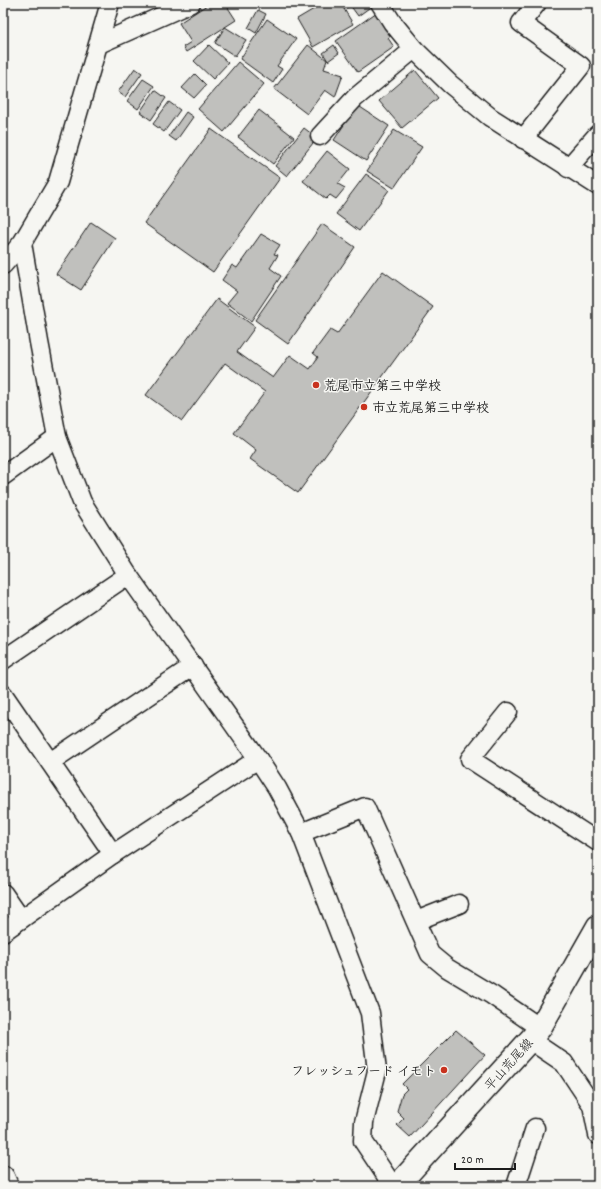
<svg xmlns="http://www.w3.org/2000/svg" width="601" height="1189" viewBox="0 0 601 1189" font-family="Dekko,'Klee One',sans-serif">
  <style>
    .building { fill: #c0c0bd; stroke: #1c1c1c }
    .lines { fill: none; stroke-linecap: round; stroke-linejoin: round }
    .street-casing { stroke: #1c1c1c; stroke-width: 21 }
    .secondary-casing { stroke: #1c1c1c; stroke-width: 25 }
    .street { stroke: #f6f6f2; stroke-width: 18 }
    .secondary { stroke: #f6f6f2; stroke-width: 22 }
    .poi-dot { fill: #c8321e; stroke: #f6f6f2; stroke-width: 1.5 }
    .labels { text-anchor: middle; stroke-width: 3; stroke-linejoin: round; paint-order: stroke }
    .poi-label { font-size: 13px; font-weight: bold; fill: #1c1c1c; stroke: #f6f6f2; text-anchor: start }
    .street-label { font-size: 13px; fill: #1c1c1c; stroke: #f6f6f2 }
  </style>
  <rect width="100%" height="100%" fill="#f6f6f2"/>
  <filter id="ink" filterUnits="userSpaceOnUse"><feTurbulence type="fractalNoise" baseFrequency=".025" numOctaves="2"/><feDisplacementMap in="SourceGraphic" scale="8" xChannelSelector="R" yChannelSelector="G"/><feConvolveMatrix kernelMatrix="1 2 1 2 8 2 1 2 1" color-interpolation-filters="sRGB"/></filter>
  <g filter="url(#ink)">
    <g class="building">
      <path d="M149,3h29l-3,4 -18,1z"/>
      <path d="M210,3h15l11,17 -50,32 -3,-5 8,-5 -12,-19z"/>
      <path d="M324,3h10l3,4 4,-3 12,20 -40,23 -16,-28z"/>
      <path d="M340,3h36l-18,13 -8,-11 -5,4z"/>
      <path d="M258,10l8,4 -10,19 -8,-5z"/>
      <path d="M377,12l16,22 -5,4 6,9 -36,25 -22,-31z"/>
      <path d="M267,19l29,20 -19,27 5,3 -9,14 -33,-24z"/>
      <path d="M225,27l21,13 -11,16 -20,-13z"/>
      <path d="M209,45l19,18 -15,16 -19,-18z"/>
      <path d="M308,45l19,15 -3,9 19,6 -8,22 -10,-7 -18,24 -33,-25z"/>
      <path d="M334,45l5,8 -11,8 -5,-8z"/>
      <path d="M238,62l26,22 -40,48 -26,-23z"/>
      <path d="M135,68l7,5 -17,24 -7,-5z"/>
      <path d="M415,70l23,28 -36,30 -23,-27z"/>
      <path d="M195,74l11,11 -12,13 -12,-10z"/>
      <path d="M143,79l11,7 -16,23 -11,-8z"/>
      <path d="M155,90l11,8 -15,22 -11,-8z"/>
      <path d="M169,102l11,8 -16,22 -11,-8z"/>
      <path d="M357,105l32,21 -23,35 -32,-21z"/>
      <path d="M259,110l35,27 -21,27 -35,-27z"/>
      <path d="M186,112l7,5 -17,24 -7,-5z"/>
      <path d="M304,128l13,10 -30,38 -12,-10z"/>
      <path d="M211,129l69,49 -67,94 -69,-49z"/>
      <path d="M394,130l28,17 -28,41 -27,-17z"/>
      <path d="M327,151l23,18 -12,15 7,4 -9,11 -6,-4 -4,4 -23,-18z"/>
      <path d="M366,174l23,16 -30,41 -23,-17z"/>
      <path d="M91,222l24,16 -34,52 -25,-16z"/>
      <path d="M322,224l33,23 -67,97 -33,-24z"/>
      <path d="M261,234l19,11 -6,9 4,1 -8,13 11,8 -30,45 -24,-18 10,-12 -15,-11 10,-15 5,3z"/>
      <path d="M383,271l50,36 -135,186 -48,-34 6,-9 -22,-17 31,-41 -40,-29 -43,58 -36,-26 71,-96 38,28 -18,25 36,26 17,-23 20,14 8,-12 -5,-4 17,-23 7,4z"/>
      <path d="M456,1030l29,25 -75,82 -13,-12 7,-7 -7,-7 5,-17 5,-5 -5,-5z"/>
    </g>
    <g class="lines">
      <g class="street-casing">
        <g id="street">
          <path d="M380,3l12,19 22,27 36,35 40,33 108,69"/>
          <path d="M99,44l92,-41"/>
          <path d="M320,136l35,-38 59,-49"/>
          <path d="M523,139l58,-73 -60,-43 16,-20"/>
          <path d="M568,168l30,-34"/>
          <path d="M22,243l17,99 18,95 25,65 46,73 130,184 19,29 24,45 69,180 7,58 -13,51 -1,19 30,45"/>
          <path d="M3,265l19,-22 36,-61 52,-179"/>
          <path d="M3,476l54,-39"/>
          <path d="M3,660l125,-85"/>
          <path d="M3,694l110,160"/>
          <path d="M508,712l-38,47 128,83"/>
          <path d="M50,762l143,-96"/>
          <path d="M301,833l64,-26 65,147 17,14 45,27 48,33"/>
          <path d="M3,893l18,26"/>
          <path d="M416,921l43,-17"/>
          <path d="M3,932l110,-78 145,-95"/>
          <path d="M530,1040l34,23 28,42 6,30"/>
          <path d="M516,1186l19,-58"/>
        </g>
      </g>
      <g class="secondary-casing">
        <g id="secondary">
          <path d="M3,1177l4,9"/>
          <path d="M397,1186l133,-146 10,-12 58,-102"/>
        </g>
      </g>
      <use href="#street" class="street"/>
      <use href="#secondary" class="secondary"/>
    </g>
  </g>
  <g class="poi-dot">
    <circle cx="316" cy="385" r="4"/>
    <circle cx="364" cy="407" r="4"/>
    <circle cx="444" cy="1070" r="4"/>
  </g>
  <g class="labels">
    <g class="poi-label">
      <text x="324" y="390">荒尾市立第三中学校</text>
      <text x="372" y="412">市立荒尾第三中学校</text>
      <text x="436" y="1075" text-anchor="end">フレッシュフード イモト</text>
    </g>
    <g class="street-label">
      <text transform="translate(508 1064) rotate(-48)" y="5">平山荒尾線</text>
    </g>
  </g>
  <rect width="601" height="1189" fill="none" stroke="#f6f6f2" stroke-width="16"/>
  <rect x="8" y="8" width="585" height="1173" fill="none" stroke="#1c1c1c" stroke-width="1.5" filter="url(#ink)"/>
  <path d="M455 1163v6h60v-6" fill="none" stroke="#1c1c1c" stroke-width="2"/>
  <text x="461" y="1163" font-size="12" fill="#1c1c1c" stroke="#f6f6f2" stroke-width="3" paint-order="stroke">20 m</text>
</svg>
